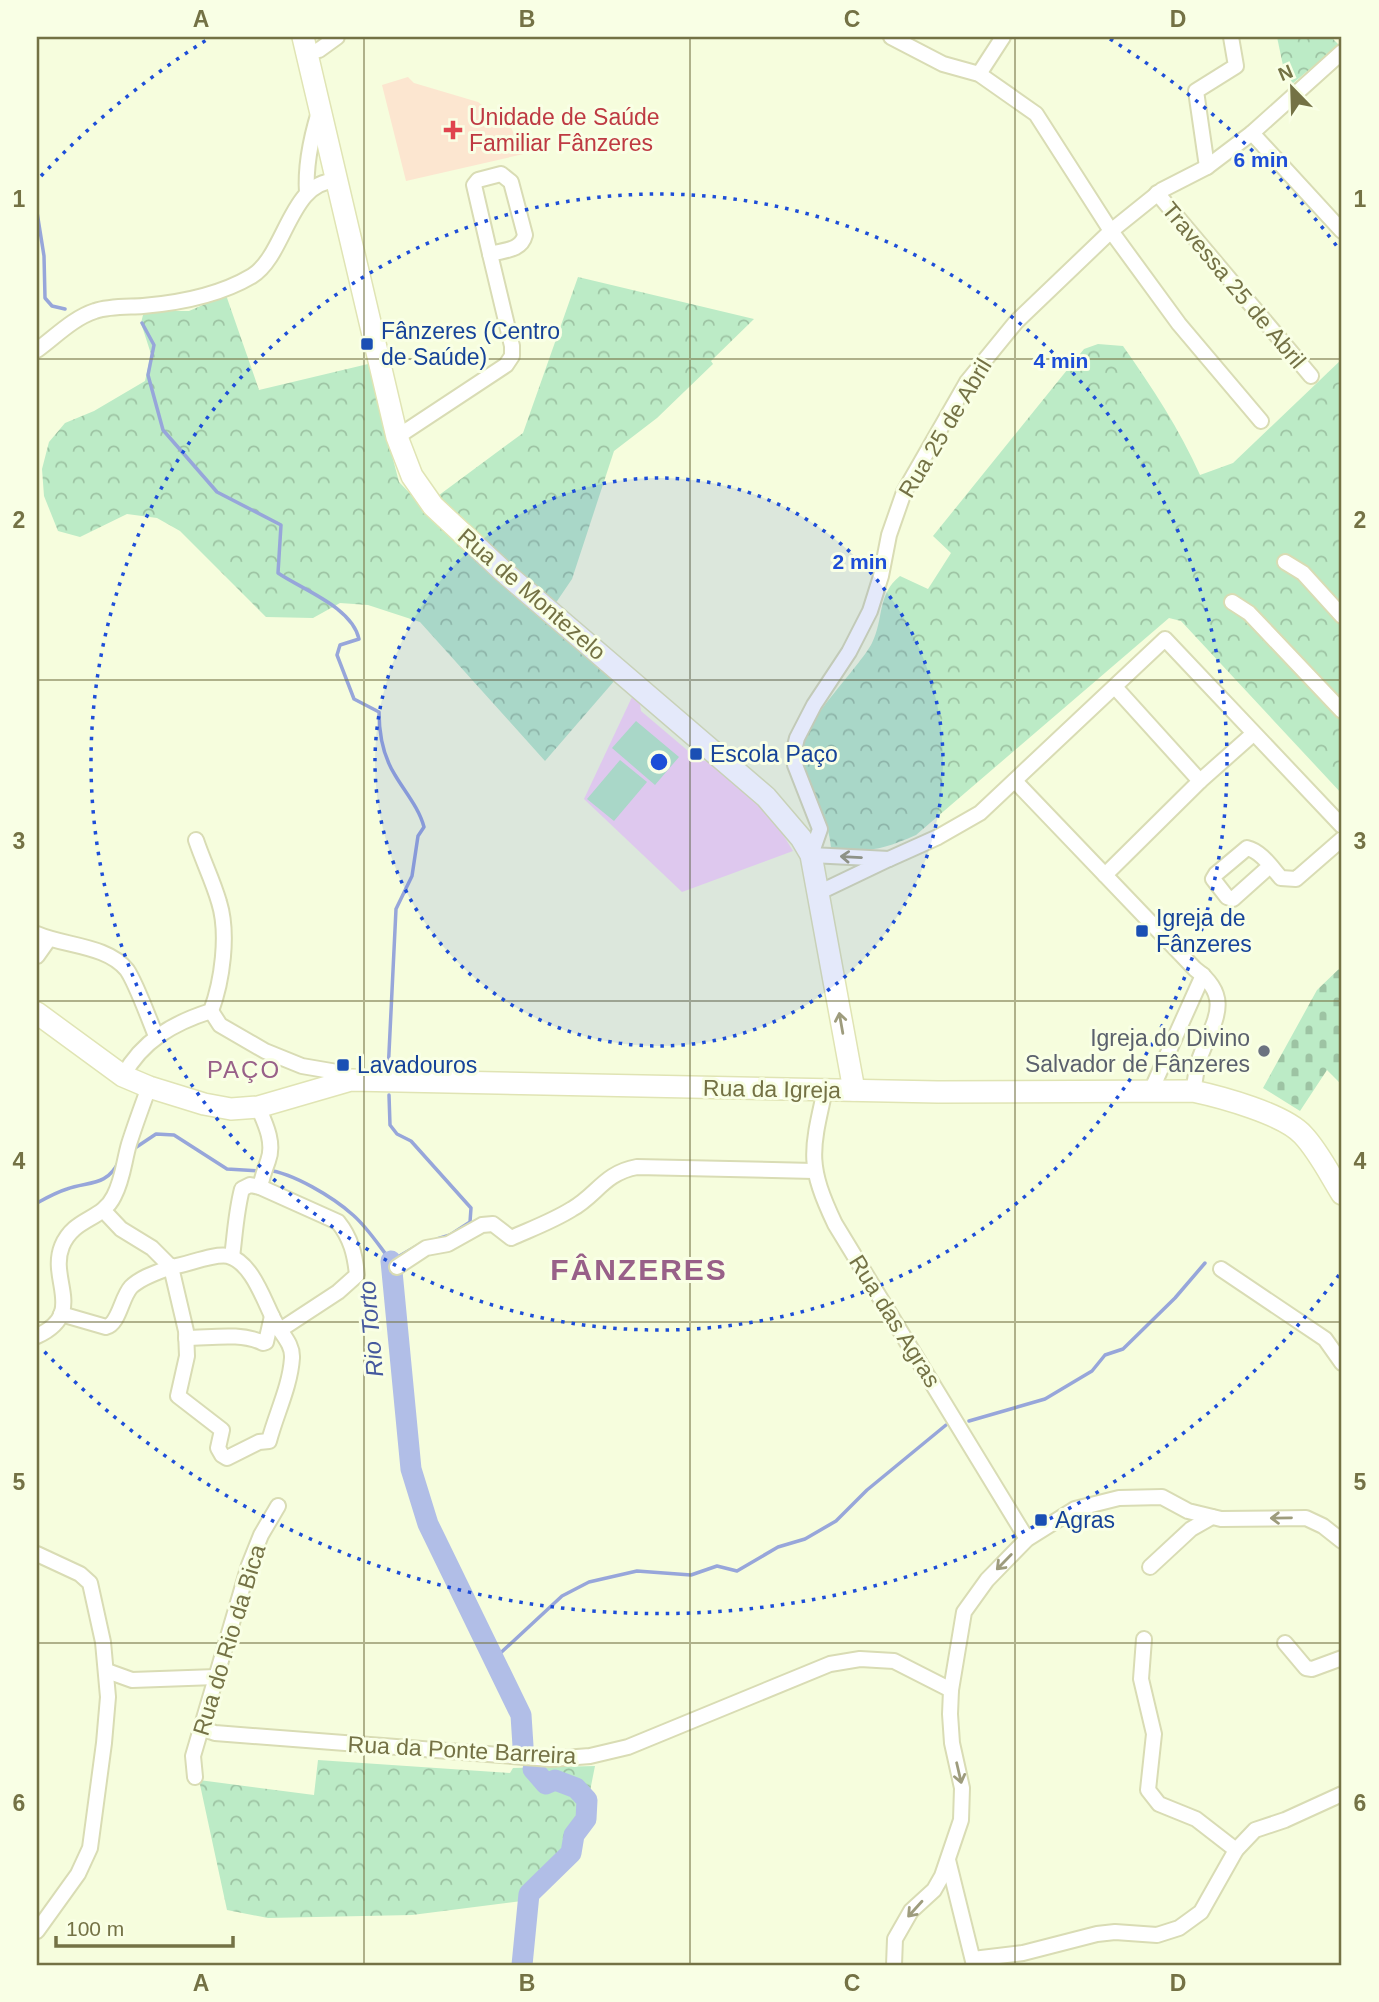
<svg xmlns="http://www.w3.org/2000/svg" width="1379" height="2002" viewBox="0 0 1379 2002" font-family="Arial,sans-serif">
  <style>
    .education { fill: #f9daf2 }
    .medical { fill: #fce6d0 }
    .forest { fill: url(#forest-crowns) }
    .cemetery { fill: url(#cemetery-stones) }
    .pitch { fill: #bcebc6 }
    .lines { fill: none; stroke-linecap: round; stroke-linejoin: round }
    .stream { stroke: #97a6da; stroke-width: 3.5 }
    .river { stroke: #b1bee7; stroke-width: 21 }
    .street-casing { stroke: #d9dcb4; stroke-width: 18 }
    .secondary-casing { stroke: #e0e4b4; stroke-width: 24 }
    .street { stroke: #fff; stroke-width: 14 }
    .secondary { stroke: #fff; stroke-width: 21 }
    .oneway { stroke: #9e9c7d }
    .grid { fill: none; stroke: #747245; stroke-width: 2; stroke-opacity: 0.55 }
    .ring { fill: none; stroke: #1d4ed8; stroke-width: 3.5; stroke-dasharray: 3.5 7 }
    .health-dot { fill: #e0444e; stroke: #f9ffe5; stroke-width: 2.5 }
    .transit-dot { fill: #1a4fb4; stroke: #f9ffe5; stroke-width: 2.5 }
    .worship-dot { fill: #6b7280; stroke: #f9ffe5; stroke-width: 2.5 }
    .labels { text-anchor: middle; stroke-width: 6; stroke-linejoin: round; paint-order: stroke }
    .health-label { font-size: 23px; fill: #be3a42; stroke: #f9ffe5; text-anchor: start }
    .street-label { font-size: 23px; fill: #747245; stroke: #f9ffe5 }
    .transit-label { font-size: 23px; fill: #164399; stroke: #f9ffe5; text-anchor: start }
    .worship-label { font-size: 23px; fill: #5b616d; stroke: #f9ffe5; text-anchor: end }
    .neighbourhood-label { font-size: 24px; letter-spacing: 2px; fill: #986088; stroke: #f9ffe5 }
    .water-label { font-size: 24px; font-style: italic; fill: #45599e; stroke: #f9ffe5 }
    .district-label { font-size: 30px; font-weight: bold; letter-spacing: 2px; fill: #986088; stroke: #f9ffe5 }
    .centre { fill: #1d4ed8; stroke: #f9ffe5; stroke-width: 3.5 }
    .ring-label { font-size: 21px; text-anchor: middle; font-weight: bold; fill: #1d4ed8; stroke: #f9ffe5; stroke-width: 6; stroke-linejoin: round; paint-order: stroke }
    .neatline { fill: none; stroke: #747245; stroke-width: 2.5 }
    .grid-label { font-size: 23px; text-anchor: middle; font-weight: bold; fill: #747245 }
  </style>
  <defs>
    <pattern id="forest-crowns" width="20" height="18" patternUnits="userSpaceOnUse" patternTransform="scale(1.75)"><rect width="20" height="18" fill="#bcebc6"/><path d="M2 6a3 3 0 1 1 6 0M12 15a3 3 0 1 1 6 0" fill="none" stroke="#9dc3a3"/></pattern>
    <pattern id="cemetery-stones" width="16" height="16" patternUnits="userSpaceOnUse" patternTransform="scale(1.75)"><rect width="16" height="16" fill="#bcebc6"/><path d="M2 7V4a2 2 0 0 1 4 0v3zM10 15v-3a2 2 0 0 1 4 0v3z" fill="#9dc3a3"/></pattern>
  </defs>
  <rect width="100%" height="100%" fill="#f6fddd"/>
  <path class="education" d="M632,697l8,7 1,7 59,50h7l55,47 17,20 14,23 -111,41 -98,-93z"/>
  <path class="medical" d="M408,77l6,6 64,19 33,25 3,7 8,4 6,15 -122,28 -24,-96z"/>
  <g class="forest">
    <path d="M1277,37h54l8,8 -47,39 -7,-9z"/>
    <path d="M578,277l176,42 -43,42 2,3 -56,54 -43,33 -42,128 -19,28 75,58 -83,96 -125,-139 -52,-17 -28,-2 -27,15 -47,-1 -86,-86 -23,-13 -30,-4 -47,23 -22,-6 -14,-35 -2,-27 7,-27 16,-19 29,-12 51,-30 6,-27 -10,-31 3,-12h45l37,-16 33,95 109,-26 31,118 24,25 100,-74z"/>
    <path d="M1098,344l25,2c29,41 57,84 77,129l33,-12 109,-104v435l-161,-173 -12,-3 -253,217c-34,15 -48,18 -85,13 -2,-34 -27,-63 -30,-98 -2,-23 58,-82 71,-107 12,-24 5,-49 28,-67l28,13 23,-36 -18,-17 151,-187z"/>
    <path d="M318,1760l192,13 3,-5 82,-2 -8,40 -40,73 -25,17v5l-110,14 -144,3 -41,-8 -28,-130 115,15z"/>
  </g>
  <path class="cemetery" d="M1342,966v119l-15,-15 -27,41 -37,-23 54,-98z"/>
  <g class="pitch">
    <path d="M636,721l43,36 -24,28 -43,-37z"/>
    <path d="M620,760l27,22 -33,39 -27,-22z"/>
  </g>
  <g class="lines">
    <g class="stream">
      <path d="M37,212l7,44 1,42 7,8 13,3"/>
      <path d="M142,323l12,22 -6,30 15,55 54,62 64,33 -3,48c25,17 74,34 81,66l-19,6 -3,10 17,44 25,13c0,22 4,44 16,63 10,17 24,33 29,52l-6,9 -6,40 -16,33 -8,164"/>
      <path d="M389,1095l1,30 7,9 14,7 60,67 -1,14 -20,13 -13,4"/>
      <path d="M132,1150l24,-16 18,1 53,34 33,2"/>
      <path d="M267,1170c26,3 66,27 86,45 15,13 26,31 38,46l29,-17"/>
      <path d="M37,1203c9,-5 20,-11 30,-14 21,-8 40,-2 52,-28"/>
      <path d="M969,1421l76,-22 47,-28 13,-16 18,-6 52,-51 30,-35"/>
      <path d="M494,1659l68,-63 27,-14 48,-11 54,4 26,-9 20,5 41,-24 27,-8 31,-18 31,-31 79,-65"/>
    </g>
    <g class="river">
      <path d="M391,1261l20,208 17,55 93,191 2,31"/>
      <path d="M522,1965l7,-71 42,-41 3,-18 12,-16 1,-19 -11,-12 -21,-8 -9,4 -13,-15"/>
    </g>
    <g class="street-casing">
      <g id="street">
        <path d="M891,37l52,27 36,10 57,40 75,117 68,93 82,97"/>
        <path d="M307,53l12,-3 18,-13"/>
        <path d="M979,74l24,-37"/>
        <path d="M1252,133l90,98"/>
        <path d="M1207,167l-11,-76 40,-25 -5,-29"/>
        <path d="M501,174l10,8 14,53c-4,16 -21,15 -35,19l-16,-69 4,-5z"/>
        <path d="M307,193c-2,-28 4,-55 12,-81"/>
        <path d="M1157,193l154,183"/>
        <path d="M37,350c18,-13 36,-32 58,-39 14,-5 33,-4 48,-5 36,-3 77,-11 109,-30 34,-21 38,-97 85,-95"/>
        <path d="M397,437l109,-72 6,-9v-10l-22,-92"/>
        <path d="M1285,562l18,11 39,43"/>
        <path d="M1232,602l17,11 93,98"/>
        <path d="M1115,687l85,94"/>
        <path d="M1015,781l180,188c42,31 15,56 3,94 -2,9 -3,19 -5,28"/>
        <path d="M889,859l49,-22 42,-24 185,-174 177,187"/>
        <path d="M1270,866l-37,33 -6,-2 -14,-18 3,-5 31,-26c14,3 25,20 34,30l15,1 46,-40"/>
        <path d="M1105,875l95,-94 53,-47"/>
        <path d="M818,893l71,-34 -78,-4 9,-26 -25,-64 -1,-15 3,-12 17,-33 35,-53 21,-41 11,-35 8,-41 15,-43 63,-110 49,-60 95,-91 51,-41 45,-23 45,-34 90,-81"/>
        <path d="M37,934c27,12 70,11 90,36 9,13 22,49 29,66"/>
        <path d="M37,956l12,-17"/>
        <path d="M211,1011l9,14 45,26 37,15 35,6 14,8"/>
        <path d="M123,1076c19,-35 50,-53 88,-65 11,-29 18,-77 8,-109 -6,-21 -16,-41 -23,-62"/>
        <path d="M825,1090c-14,62 -18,75 10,134l192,315"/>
        <path d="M1150,1093l53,-118"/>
        <path d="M258,1107c7,16 17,36 10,54 -3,8 -6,17 -8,26l78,35c13,16 17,33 19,53l-19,17 -58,38"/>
        <path d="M232,1257c3,-23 4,-45 10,-68l8,-4 10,2"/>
        <path d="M397,1267l29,-19 22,-4 34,-19 11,-1 18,14c20,-9 42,-17 61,-29 25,-14 32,-36 65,-42l177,4"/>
        <path d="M1221,1269l104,70 17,24"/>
        <path d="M61,1314l45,13c13,-3 15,-29 25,-40 10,-10 27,-15 40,-20l15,64 1,25 -9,40 44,34 -4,18 4,7 5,3 32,-16 10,-1c7,-27 21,-54 23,-83 1,-15 -12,-25 -18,-38 -10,-19 -22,-58 -46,-64 -14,-3 -41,9 -57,11l-19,-19 -31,-19 -17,-18"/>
        <path d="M37,1336c50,-23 11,-56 25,-90 12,-29 40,-25 52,-50 9,-17 10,-35 15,-52 6,-19 13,-38 20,-57"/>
        <path d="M186,1338c24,0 55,-6 77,5l3,-1 6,-26"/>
        <path d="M37,1554l43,20 10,9 13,59 5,55 -4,46 -14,105 -12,26 -41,57"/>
        <path d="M1150,1567l41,-38 21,-12"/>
        <path d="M1144,1639l-3,40 13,55 -6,56 11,14 37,15 40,31"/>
        <path d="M1285,1643l21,25 6,1 30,-11"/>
        <path d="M107,1671l25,9 84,-3"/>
        <path d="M201,1728l14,5 336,26 39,-3 38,-9 202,-83 30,-5 34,2 57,29"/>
        <path d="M195,1777l-2,-21 56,-191 12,-30 17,-29"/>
        <path d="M948,1860l26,105"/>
        <path d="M973,1959l50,-6 74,-19 18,-2 42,3 22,-7 22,-16 35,-62 19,-20 30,-10 57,-26"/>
        <path d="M894,1965l1,-26 16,-28 23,-21 8,-14 19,-56 1,-32 -10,-45 -2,-29 1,-24 13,-78 23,-32 40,-41 48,-30 44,-11 43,-1 26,14 33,8 85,-1 17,8 19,15"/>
      </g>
    </g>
    <g class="secondary-casing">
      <g id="secondary">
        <path d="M303,37l94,400 15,39 21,30 72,67 261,224 35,41 10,17 43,235"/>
        <path d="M37,1013l86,63 26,11 55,17 27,5 27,-2 93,-27 587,12 255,-1c28,6 91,23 110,44 16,17 27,40 39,59"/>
      </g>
    </g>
    <use href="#street" class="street"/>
    <use href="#secondary" class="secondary"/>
  </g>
  <defs><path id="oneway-shaft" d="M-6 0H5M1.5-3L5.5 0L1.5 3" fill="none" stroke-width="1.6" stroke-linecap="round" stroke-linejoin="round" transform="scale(1.75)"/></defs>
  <g class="oneway">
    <use href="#oneway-shaft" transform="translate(851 857) rotate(-177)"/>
    <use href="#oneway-shaft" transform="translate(841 1023) rotate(-100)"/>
    <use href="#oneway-shaft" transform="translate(1281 1518) rotate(179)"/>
    <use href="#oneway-shaft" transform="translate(1004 1562) rotate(134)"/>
    <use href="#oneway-shaft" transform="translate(959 1773) rotate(77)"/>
    <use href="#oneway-shaft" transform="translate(915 1909) rotate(132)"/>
  </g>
  <path class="grid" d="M364,37v1928M690,37v1928M1015,37v1928M37,359h1305M37,680h1305M37,1001h1305M37,1322h1305M37,1643h1305"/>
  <circle cx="659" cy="762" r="284" fill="#1d4ed8" fill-opacity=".12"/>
  <g class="ring">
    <circle cx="659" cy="762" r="284"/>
    <circle cx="659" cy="762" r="568"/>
    <path d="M1339 1275A852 852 0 0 1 41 1348M41 176A852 852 0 0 1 208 39M1110 39A852 852 0 0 1 1339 249"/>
  </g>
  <path class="health-dot" d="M449.5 119.5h7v7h7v7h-7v7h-7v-7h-7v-7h7z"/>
  <g class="transit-dot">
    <rect x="360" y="337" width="14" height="14" rx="3.5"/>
    <rect x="689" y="747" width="14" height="14" rx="3.5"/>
    <rect x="1135" y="924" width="14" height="14" rx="3.5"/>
    <rect x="336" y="1058" width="14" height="14" rx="3.5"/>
    <rect x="1034" y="1513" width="14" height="14" rx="3.5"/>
  </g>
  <circle class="worship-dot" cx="1264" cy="1051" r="7"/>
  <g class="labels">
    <g class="health-label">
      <text x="469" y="125">Unidade de Saúde<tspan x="469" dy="26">Familiar Fânzeres</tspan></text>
    </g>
    <g class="street-label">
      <text transform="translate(1234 285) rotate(50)" y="8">Travessa 25 de Abril</text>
      <text transform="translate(945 428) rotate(-59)" y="8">Rua 25 de Abril</text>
      <text transform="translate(532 594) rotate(41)" y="8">Rua de Montezelo</text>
      <text transform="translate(772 1089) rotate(1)" y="8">Rua da Igreja</text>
      <text transform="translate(895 1321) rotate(58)" y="8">Rua das Agras</text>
      <text transform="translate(229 1640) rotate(-73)" y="8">Rua do Rio da Bica</text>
      <text transform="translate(462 1750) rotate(3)" y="8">Rua da Ponte Barreira</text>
    </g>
    <g class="transit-label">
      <text x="381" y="339">Fânzeres (Centro<tspan x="381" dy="26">de Saúde)</tspan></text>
      <text x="710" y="762">Escola Paço</text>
      <text x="1156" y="926">Igreja de<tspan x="1156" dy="26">Fânzeres</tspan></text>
      <text x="357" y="1073">Lavadouros</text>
      <text x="1055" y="1528">Agras</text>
    </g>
    <g class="worship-label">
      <text x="1250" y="1046">Igreja do Divino<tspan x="1250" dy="26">Salvador de Fânzeres</tspan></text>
    </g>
    <g class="neighbourhood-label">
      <text x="244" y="1078">PAÇO</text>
    </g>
    <g class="water-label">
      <text transform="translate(371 1329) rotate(-95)" y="8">Rio Torto</text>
    </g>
    <g class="district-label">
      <text x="639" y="1280">FÂNZERES</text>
    </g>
  </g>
  <circle cx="659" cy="762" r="10" class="centre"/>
  <g class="ring-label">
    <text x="1261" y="167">6 min</text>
    <text x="1061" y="368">4 min</text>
    <text x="860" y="569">2 min</text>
  </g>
  <rect width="1379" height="2002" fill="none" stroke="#f9ffe5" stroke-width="77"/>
  <g transform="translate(1292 88) rotate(337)" stroke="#f9ffe5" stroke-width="5" paint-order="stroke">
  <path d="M0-5L12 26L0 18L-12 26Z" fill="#747245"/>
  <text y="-10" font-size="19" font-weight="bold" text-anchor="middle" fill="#747245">N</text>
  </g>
  <path d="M56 1936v10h177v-10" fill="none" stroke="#747245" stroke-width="3.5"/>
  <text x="66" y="1936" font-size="21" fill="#747245" stroke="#f9ffe5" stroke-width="5" paint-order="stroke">100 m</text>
  <rect x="38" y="38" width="1302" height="1926" class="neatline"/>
  <g class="grid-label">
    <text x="201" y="27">A</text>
    <text x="527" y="27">B</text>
    <text x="852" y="27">C</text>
    <text x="1178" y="27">D</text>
    <text x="19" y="207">1</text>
    <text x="1360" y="207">1</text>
    <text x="19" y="528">2</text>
    <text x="1360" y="528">2</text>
    <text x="19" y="849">3</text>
    <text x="1360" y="849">3</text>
    <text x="19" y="1169">4</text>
    <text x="1360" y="1169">4</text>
    <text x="19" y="1490">5</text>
    <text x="1360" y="1490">5</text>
    <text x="19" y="1811">6</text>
    <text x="1360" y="1811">6</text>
    <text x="201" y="1991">A</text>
    <text x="527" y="1991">B</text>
    <text x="852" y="1991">C</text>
    <text x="1178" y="1991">D</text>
  </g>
</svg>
